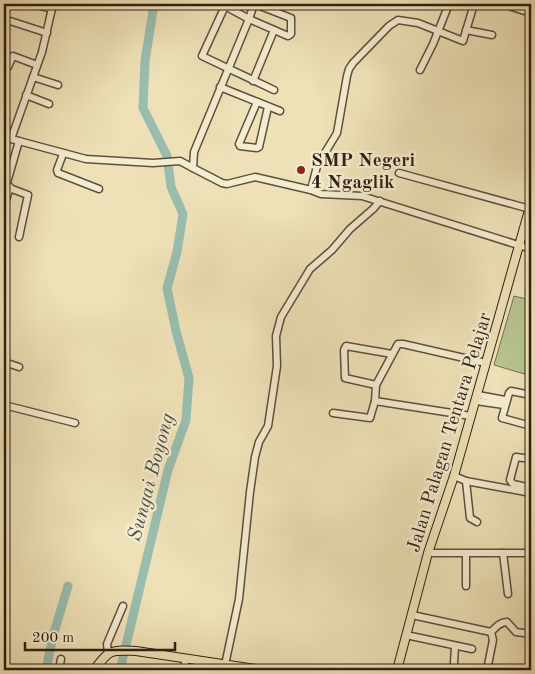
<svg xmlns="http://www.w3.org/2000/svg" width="535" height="674" viewBox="0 0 535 674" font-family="'Old Standard TT',serif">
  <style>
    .pitch { fill: #b6c390; stroke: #727252 }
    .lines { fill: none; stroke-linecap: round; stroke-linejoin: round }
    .river { stroke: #99beaf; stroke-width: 9 }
    .minor-casing { stroke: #5e503d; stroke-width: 9 }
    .major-casing { stroke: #2e2014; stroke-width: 10 }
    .minor { stroke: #f4ecd0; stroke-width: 6 }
    .major { stroke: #eee1b7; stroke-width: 8 }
    .poi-dot { fill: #8f2418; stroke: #f4ecd0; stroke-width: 2 }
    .labels { text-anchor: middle; stroke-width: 5; stroke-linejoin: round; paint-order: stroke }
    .poi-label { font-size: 19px; font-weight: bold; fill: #2e2014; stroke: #f4ecd0; text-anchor: start }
    .street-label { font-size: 19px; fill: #2e2014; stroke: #f4ecd0 }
    .water-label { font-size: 20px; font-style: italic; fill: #4e4f42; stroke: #f4ecd0 }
  </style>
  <rect width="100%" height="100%" fill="#eee1b7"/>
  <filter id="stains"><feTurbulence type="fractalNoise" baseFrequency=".004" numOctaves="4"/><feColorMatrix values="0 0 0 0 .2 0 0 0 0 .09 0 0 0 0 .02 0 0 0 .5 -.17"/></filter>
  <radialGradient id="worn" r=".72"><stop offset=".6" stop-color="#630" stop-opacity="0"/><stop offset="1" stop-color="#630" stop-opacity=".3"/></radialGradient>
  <path class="pitch" d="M514,296l17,4v76l-37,-11z"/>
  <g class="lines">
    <g class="river">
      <path d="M46,670l7,-34 15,-50"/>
      <path d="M120,670l48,-200 18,-50 3,-42 -13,-47 -9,-43 10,-36 6,-38 -12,-27 -4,-31 -24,-48 2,-47 9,-57"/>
    </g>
    <g class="minor-casing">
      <g id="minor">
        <path d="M39,4l2,2 11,3"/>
        <path d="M226,4l-24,52 72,34"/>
        <path d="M254,4l-5,15 -55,133 -1,16 29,15 5,1 28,-7 56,13 10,4 41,2 169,53"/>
        <path d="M225,6l24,13 39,17 3,-2v-16l-36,-14"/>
        <path d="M509,6l22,7"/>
        <path d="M4,19l43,14"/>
        <path d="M531,19v6"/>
        <path d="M466,30l26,5"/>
        <path d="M4,66l4,1 5,-11 24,9"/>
        <path d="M420,70l13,-26 16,-40"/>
        <path d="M33,77l25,8"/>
        <path d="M253,81l21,-51"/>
        <path d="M220,87l60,24"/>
        <path d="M26,95l23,9"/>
        <path d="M257,102l-18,42 1,2 17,2 2,-1 9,-40"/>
        <path d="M4,137l82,22 67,4 27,-2 13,7"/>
        <path d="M11,139l31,-87 11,-48"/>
        <path d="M63,154l-6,16 1,3 41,16"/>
        <path d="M399,173l131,36"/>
        <path d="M4,186l24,9 -9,42"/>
        <path d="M6,186l13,-45"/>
        <path d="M311,190l6,-24 20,-33 10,-57 2,-7 4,-6 36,-37 9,-6 20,3 45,18 11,-37"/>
        <path d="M4,206l6,-19"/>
        <path d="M4,362l15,5"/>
        <path d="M376,385l-31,-7 -1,-28 2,-4 46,8"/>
        <path d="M478,395l27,5"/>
        <path d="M531,395l-20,-4 -2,2 -7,25 29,8"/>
        <path d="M476,401l28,4"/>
        <path d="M4,405l71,18"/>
        <path d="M333,413l37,5 5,-17"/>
        <path d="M471,416l-96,-15 1,-16 22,-41h5l83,19"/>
        <path d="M531,459l-15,-2 -6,23 3,4 18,4"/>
        <path d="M454,476l12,5 65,12"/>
        <path d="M466,481l4,37 7,4"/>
        <path d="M428,553h103"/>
        <path d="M503,553l5,41"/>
        <path d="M466,554v32"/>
        <path d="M412,615l79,17 2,8 -6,30"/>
        <path d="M491,632c5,-5 9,-10 16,-10l9,10 15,2"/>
        <path d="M406,635l66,14"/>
        <path d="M108,653l-1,-9 16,-38"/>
        <path d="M454,663l1,-17"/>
        <path d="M225,665l14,-66 11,-107 5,-35 4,-15 9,-16 9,-60 -1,-30 5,-19 29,-48 22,-19 18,-21 23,-20 7,-8"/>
        <path d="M59,670l2,-11"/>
        <path d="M185,670v-11"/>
      </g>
    </g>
    <g class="major-casing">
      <g id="major">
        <path d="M94,670c16,-21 16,-20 42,-19l127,19"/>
        <path d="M397,670l31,-117 26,-77 77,-273"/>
      </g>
    </g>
    <use href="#minor" class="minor"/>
    <use href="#major" class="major"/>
  </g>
  <circle class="poi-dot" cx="301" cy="170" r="5"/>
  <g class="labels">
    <g class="poi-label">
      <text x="311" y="166">SMP Negeri<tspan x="311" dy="22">4 Ngaglik</tspan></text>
    </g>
    <g class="street-label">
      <text transform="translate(448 432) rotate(-73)" y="7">Jalan Palagan Tentara Pelajar</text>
    </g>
    <g class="water-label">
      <text transform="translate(150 477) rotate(-75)" y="7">Sungai Boyong</text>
    </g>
  </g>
  <rect width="535" height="674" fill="none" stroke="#eee1b7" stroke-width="20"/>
  <rect x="5" y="5" width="525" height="664" fill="none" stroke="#2e2014" stroke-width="2.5"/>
  <rect x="10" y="10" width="515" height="654" fill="none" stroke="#2e2014"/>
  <path d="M25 642v8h150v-8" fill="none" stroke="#2e2014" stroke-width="2.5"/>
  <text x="32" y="642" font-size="15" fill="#2e2014" stroke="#f4ecd0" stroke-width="4" paint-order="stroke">200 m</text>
  <rect width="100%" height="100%" filter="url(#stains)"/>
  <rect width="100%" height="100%" fill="url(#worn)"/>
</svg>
